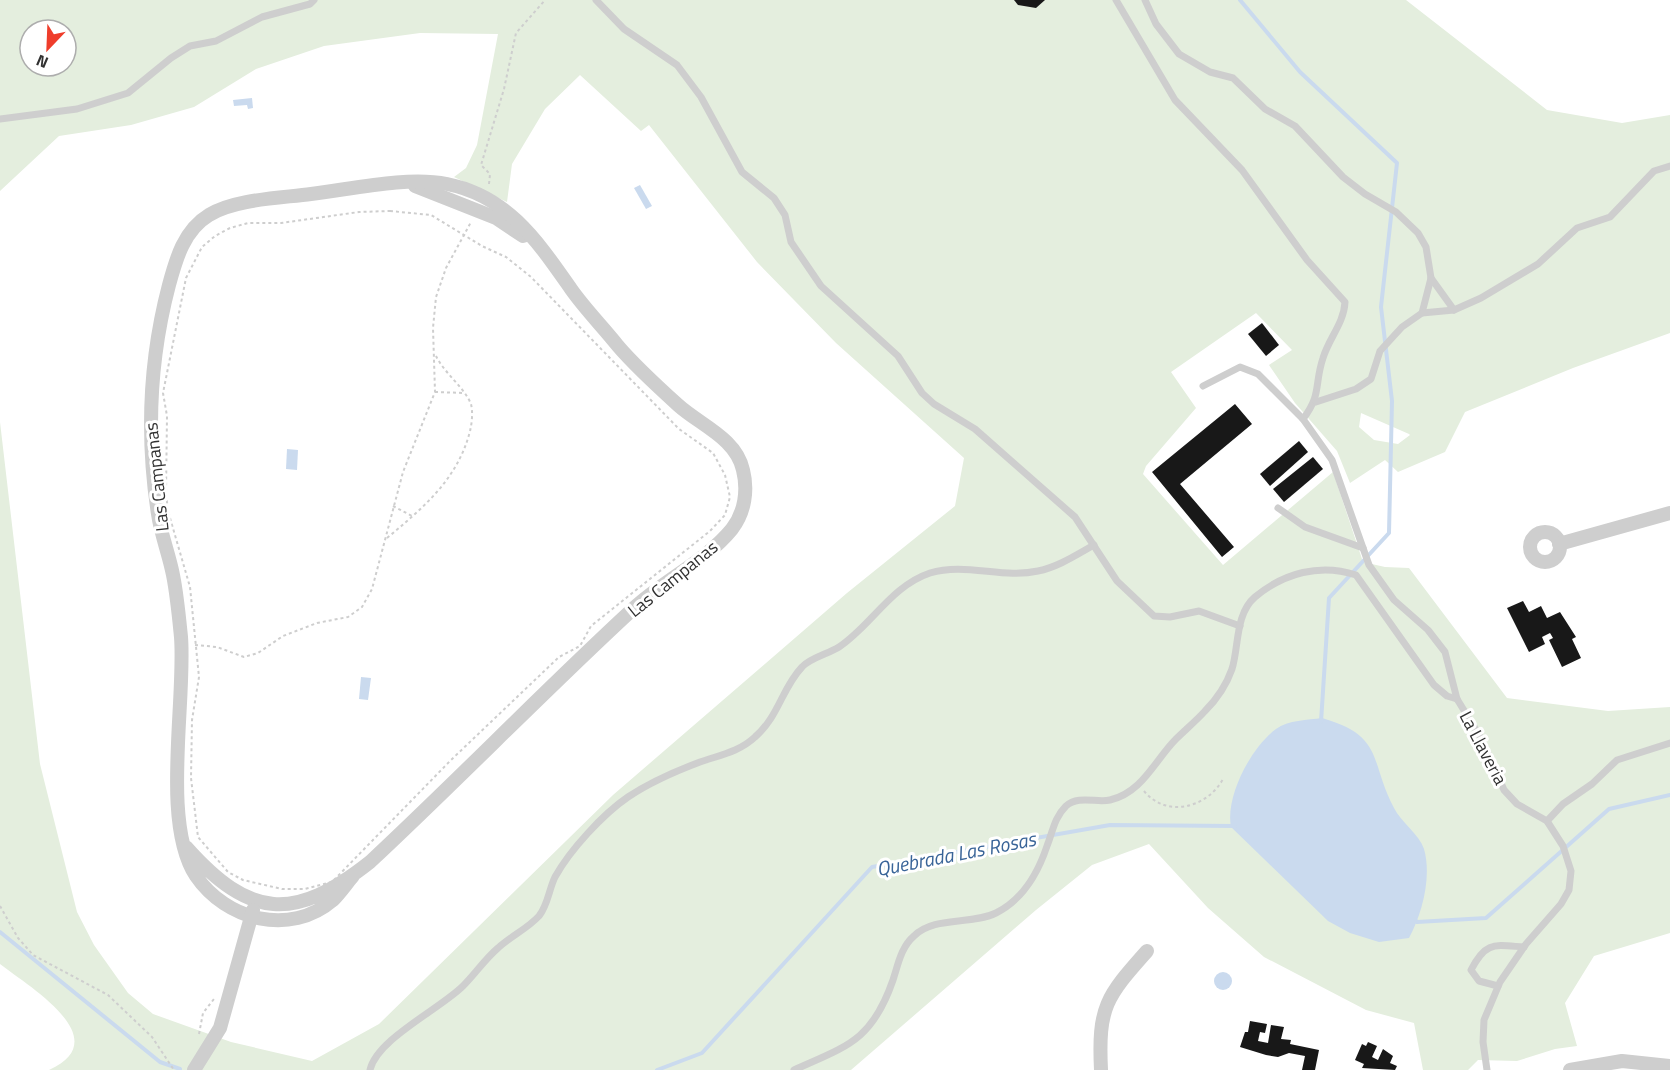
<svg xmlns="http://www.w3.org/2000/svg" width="1670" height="1070" viewBox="0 0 1670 1070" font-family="'Titillium Web',sans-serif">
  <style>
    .green { fill: #e4eede; fill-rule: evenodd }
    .water { fill: #cadaee }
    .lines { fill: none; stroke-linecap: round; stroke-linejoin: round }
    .stream { stroke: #cadaee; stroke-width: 4 }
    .building { fill: #181818 }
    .path { stroke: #cecece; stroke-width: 2; stroke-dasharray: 3 3; stroke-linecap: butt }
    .service { stroke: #cecece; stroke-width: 7 }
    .minor { stroke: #cecece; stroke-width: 14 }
    .labels { text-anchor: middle; stroke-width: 6; stroke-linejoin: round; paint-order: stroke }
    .street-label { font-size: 18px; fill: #313131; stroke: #fff }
    .water-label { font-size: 20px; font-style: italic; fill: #396498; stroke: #fff }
  </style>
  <rect width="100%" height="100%" fill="#fff"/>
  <path class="green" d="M0,0h1406l141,110 75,13 48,-8v218l-97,35 -108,44 -20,40 -47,20 -13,-12 -35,23 -13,-32 -42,-48 -26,-38 23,-15 -36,-37 -85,59 25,36 -50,58 -3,8 80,91 110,-93 30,90 22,5 24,1 98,130 101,13 62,-4v226l-76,23 -29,47 12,43 -22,3 -38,12 -39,-1 -10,10h-45l-9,-47 -48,-13 -102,-53 -56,-49 -59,-64 -57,21 -56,45 -185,160h-802c69,-31 -21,-84 -49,-106v-542l40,342 37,148 17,33 34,48 25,21 78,28 81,19 67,-37 234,-229 234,-202 108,-87 9,-48 -128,-115 -79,-81 -108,-137 -8,6 -61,-56 -35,34 -33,55 -5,38 -53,-25 12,-9 11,-23 21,-111 -78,-1 -96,13 -68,23 -62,38 -63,18 -72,11 -59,55zM30,30h36v36h-36zM1361,413l48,21 1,1 -12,9 -24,-4 -15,-13z"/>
  <g class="water">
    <path d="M252,98l1,10 -5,1 -1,-4 -13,1 -1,-6z"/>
    <path d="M640,185l12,21 -6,3 -12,-21z"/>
    <path d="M287,449l11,1 -1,20 -11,-1z"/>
    <path d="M361,677l10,1 -3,22 -9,-1z"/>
    <path d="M1322,718c63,18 47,43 72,90 7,14 25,26 30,41 8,28 -2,65 -15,89l-30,4 -29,-9 -22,-12 -97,-94c-6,-30 20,-80 45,-98 12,-9 32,-9 46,-11z"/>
    <circle cx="1223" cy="981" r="9"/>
  </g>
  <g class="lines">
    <g class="stream">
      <path d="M1240,0l60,72 97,91 -16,144 11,94 -3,132 -60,65 -8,124"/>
      <path d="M1415,920l2,2 69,-4 123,-109 61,-14"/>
      <path d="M0,932l160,130 20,7"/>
      <path d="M657,1070l45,-17 170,-186 238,-42 125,1"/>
    </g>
  </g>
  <g class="building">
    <path d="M1014,0h31l-9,8 -18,-3z"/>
    <path d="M1262,323l17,22 -13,11 -18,-22z"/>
    <path d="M1235,404l17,20 -72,60 54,63 -12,10 -70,-85z"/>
    <path d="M1299,441l9,11 -38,34 -10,-12z"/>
    <path d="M1313,457l10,12 -39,33 -11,-13z"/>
    <path d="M1523,601l6,11 12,-6 6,12 13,-6 16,25 -4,2 9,19 -19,9 -13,-27 4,-2 -3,-5 -8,4 3,7 -16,8 -22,-44z"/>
    <path d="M1250,1021l17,3 -2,9 -5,-1 -2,9 10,2 3,-18 13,2 -3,12 10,1 -1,4 29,6 -4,20h-13l3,-14 -16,-3 -11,4 -12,-2 -26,-8 5,-15h3z"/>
    <path d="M1368,1042l9,4 -5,11 6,3 5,-11 10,7 -3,7 7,3 -2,4 -33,-2 2,-4 -9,-4 7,-16 4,2z"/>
  </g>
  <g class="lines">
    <g class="path">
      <path d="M489,184l1,-10 -9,-9 23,-76 12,-56 29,-33"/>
      <path d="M390,211l41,4 51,31 24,11 25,20 148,152 34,24 12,22 5,22 -5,18 -15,16 -119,95 -11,20 -21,11 -108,103 -119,122 -27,7h-23l-39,-9 -15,-8 -30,-35 -7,-59 1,-58 7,-43 -9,-90 -22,-76 -2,-18 1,-77 -4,-23 23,-115 16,-31 13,-11 15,-8 18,-5h33l78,-11z"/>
      <path d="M435,392l30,1"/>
      <path d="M393,506l19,10"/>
      <path d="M387,538c36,-30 71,-59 83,-107 2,-8 3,-19 1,-27 -7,-17 -26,-30 -35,-48"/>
      <path d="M195,645l22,2 27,10 14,-4 25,-17 34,-13 31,-6 14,-10 10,-18 31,-117 32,-80 -2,-64 3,-31 10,-29 25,-46"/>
      <path d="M1144,791c23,28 64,16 79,-12"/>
      <path d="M0,906l18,32 15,17 75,40 44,42 22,33"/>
      <path d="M199,1034l4,-21 11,-14"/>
    </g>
    <g class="service">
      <path d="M596,0l28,29 53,36 24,32 41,75 32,26 11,17 6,27 30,44 77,70 24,37 12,11 41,25 100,88 42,64 37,35 16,1 29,-6 41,15"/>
      <path d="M1116,0l59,100 67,70 65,90 38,42c-1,21 -16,36 -22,56 -9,27 -1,36 -20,61"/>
      <path d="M1145,0l11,24 23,30 31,18 23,6 32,31 30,17 48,51 22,17 31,18 22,21 8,14 5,31 -9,35"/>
      <path d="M0,119l77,-10 51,-16 43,-35 19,-12 26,-5 46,-24 48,-13 4,-4"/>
      <path d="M1431,278l23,32"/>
      <path d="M1203,386l37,-19 18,7 45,45 29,41 37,105 25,35 34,30 17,22 12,47 24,39 23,52 13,14 30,17 16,25 8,25 -2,19 -8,14 -35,40 -26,38 -16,38 -1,22 4,28"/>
      <path d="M1316,402l40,-13 15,-10 9,-28 22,-24 20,-14 32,-3 27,-12 57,-34 39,-36 33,-11 44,-46 16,-5"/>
      <path d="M1278,508l27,19 58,21"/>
      <path d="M1547,821l16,-17 29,-20 25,-24 53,-17"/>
      <path d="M1498,986l-19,-5 -8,-11c15,-29 23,-25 53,-23"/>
      <path d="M370,1070c7,-31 70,-61 93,-84 12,-12 22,-27 35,-38 13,-12 29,-19 41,-32 9,-11 10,-27 16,-39 15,-27 48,-63 73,-80 21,-14 48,-26 72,-35 20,-7 39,-10 55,-25 24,-21 27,-49 47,-70 8,-9 26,-13 37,-20 32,-21 52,-61 91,-74 35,-11 73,6 108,-2 20,-4 38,-16 56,-26"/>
      <path d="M794,1070c53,-24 78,-29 99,-90 5,-15 8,-33 21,-44 20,-20 57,-11 82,-23 26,-13 42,-40 51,-67 6,-15 7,-28 19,-40 12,-11 31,-3 44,-6 32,-7 45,-40 66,-61 9,-9 20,-18 29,-28 12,-12 21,-25 27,-42 7,-22 3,-55 23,-72 29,-24 65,-34 101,-22l78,110 13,11 10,3"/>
    </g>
    <g class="minor">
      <path d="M415,186l81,32 27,18"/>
      <circle cx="1545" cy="547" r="15"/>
      <path d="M1559,544l111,-31"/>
      <path d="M186,847c64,72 108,75 184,15 89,-83 174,-171 264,-254 30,-28 72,-47 98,-79 13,-17 16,-39 11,-59 -7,-32 -43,-45 -65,-65 -21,-19 -42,-38 -60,-59 -15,-19 -33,-37 -47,-57 -33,-47 -63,-93 -124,-105 -40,-8 -95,5 -136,10 -29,4 -77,5 -102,21 -25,15 -33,44 -40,70 -20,76 -23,151 -11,229 3,21 11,40 15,61 4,20 6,42 8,62 5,64 -20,186 15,239 30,44 94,61 137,24 7,-7 14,-17 20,-24"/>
      <path d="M194,1070l26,-42 33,-118"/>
      <path d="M1101,1070c-3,-63 5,-73 46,-119"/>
      <path d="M1570,1070l52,-9 48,5"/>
    </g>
  </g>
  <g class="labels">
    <g class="street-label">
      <text transform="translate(157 477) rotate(-96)" y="6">Las Campanas</text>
      <text transform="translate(673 579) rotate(-39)" y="6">Las Campanas</text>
      <text transform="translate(1483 748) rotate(62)" y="6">La Llaveria</text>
    </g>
    <g class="water-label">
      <text transform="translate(956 854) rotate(-11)" y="7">Quebrada Las Rosas</text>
    </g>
  </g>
  <g transform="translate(48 48) rotate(203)"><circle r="28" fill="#ffffff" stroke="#adadad" stroke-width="1.5"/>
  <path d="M0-4.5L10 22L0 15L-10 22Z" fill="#ef3d2b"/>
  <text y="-9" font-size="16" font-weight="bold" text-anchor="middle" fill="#313131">N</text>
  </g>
</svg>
